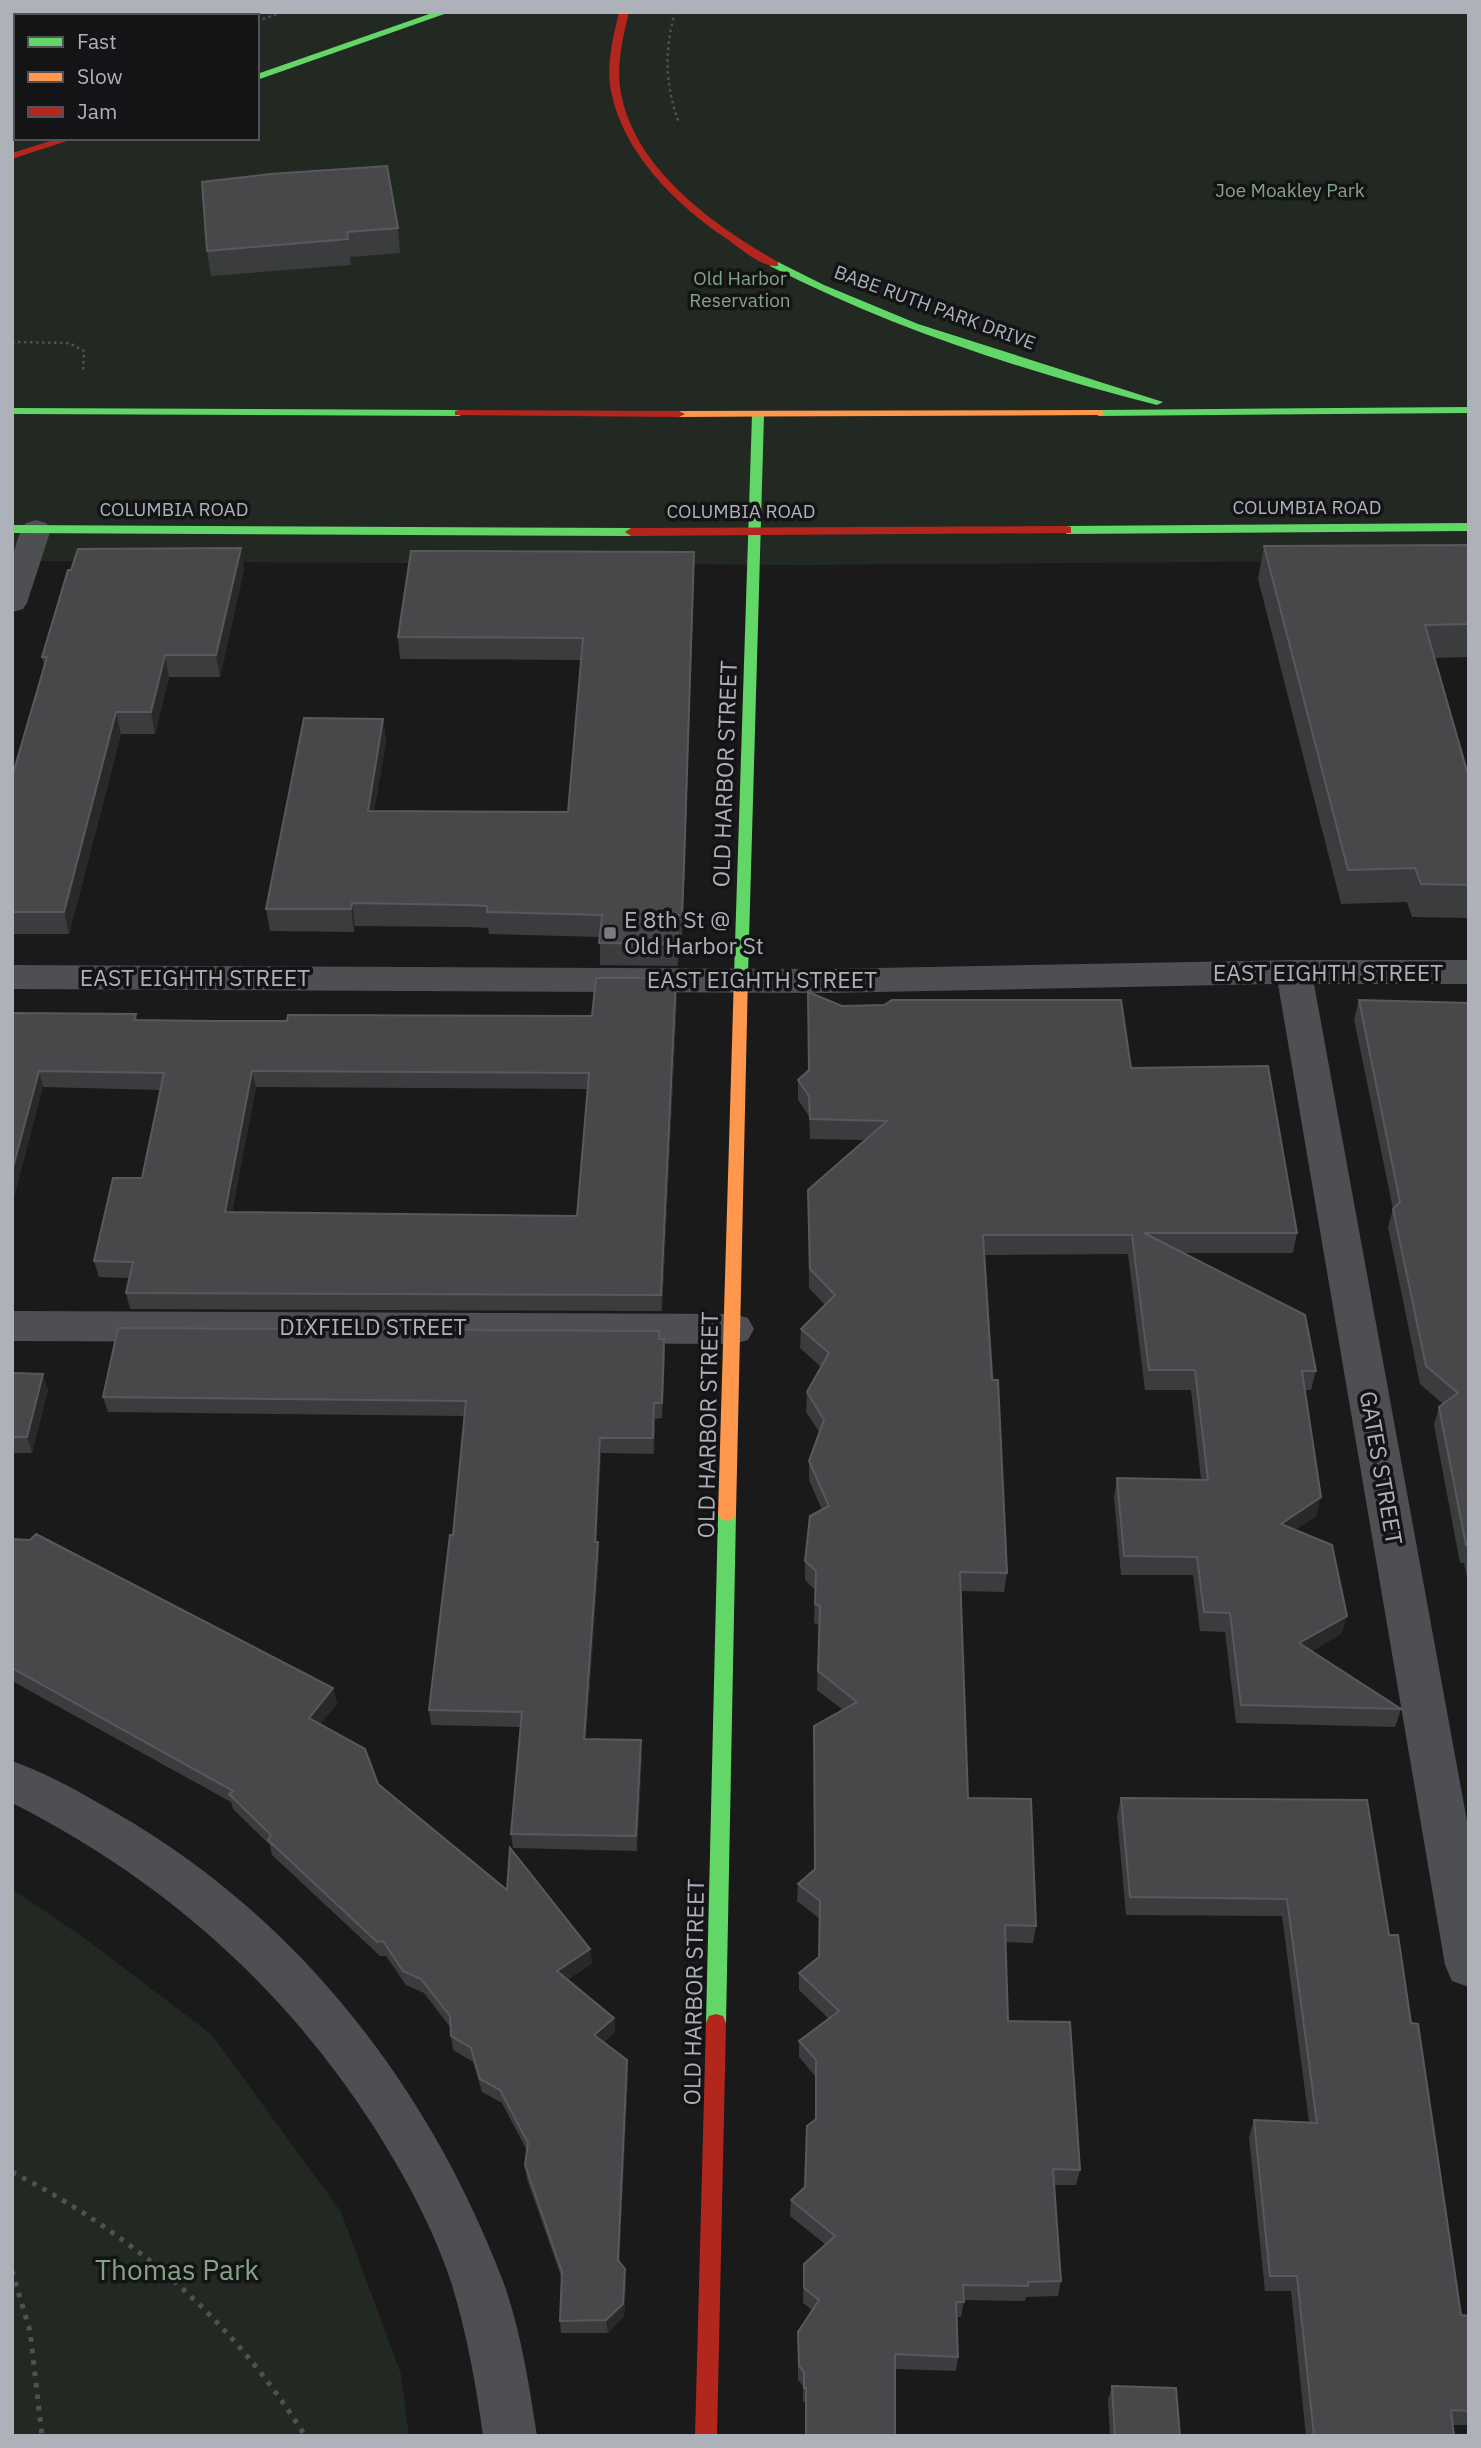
<svg xmlns="http://www.w3.org/2000/svg" width="1481" height="2448" viewBox="0 0 1481 2448" font-family="'IBM Plex Sans',sans-serif">
  <style>
    .green { fill: #222922; fill-rule: evenodd }
    .lines { fill: none; stroke-linecap: round; stroke-linejoin: round }
    .path-far1 { stroke: #505154; stroke-width: 2.5; stroke-dasharray: 2.5 3.5; stroke-linecap: butt }
    .path { stroke: #505154; stroke-width: 5; stroke-dasharray: 4.5 7; stroke-linecap: butt }
    .street { fill: #4e4f52; fill-rule: evenodd }
    .fast { fill: #63d668; fill-rule: evenodd }
    .slow { fill: #ff974d; fill-rule: evenodd }
    .jam { fill: #b3261e; fill-rule: evenodd }
    .wall { fill: #3b3c3d; fill-rule: evenodd }
    .shaded-wall { fill: #29292a }
    .building { fill: #48484b; stroke: #57595c; stroke-width: 2; fill-rule: evenodd }
    .poi-dot { fill: #797c82; stroke: #141416; stroke-width: 2.5 }
    .labels { text-anchor: middle; stroke-width: 7; stroke-linejoin: round; paint-order: stroke }
    .far-park-label { font-size: 19px; fill: #84a384; stroke: #141416 }
    .far-street-label { font-size: 19px; fill: #acb1ba; stroke: #141416 }
    .street-label { font-size: 23px; fill: #acb1ba; stroke: #141416 }
    .poi-label { font-size: 23px; fill: #acb1ba; stroke: #141416; text-anchor: start }
    .near-park-label { font-size: 28px; fill: #84a384; stroke: #141416 }
  </style>
  <rect width="100%" height="100%" fill="#1a1a1a"/>
  <g class="green">
    <path d="M12,12h1457v548l-665,5 -792,-4zM16,16h241v122h-241z"/>
    <path d="M12,1889l75,51 125,95 129,177 60,162 8,62h-397z"/>
  </g>
  <g class="lines">
    <g class="path-far1">
      <path d="M675,12c-11,39 -10,73 4,111"/>
      <path d="M257,21l26,-9"/>
      <path d="M12,100l4,-1"/>
      <path d="M12,342l57,1 15,8 -1,20"/>
    </g>
    <g class="path">
      <path d="M12,2172c121,62 221,148 293,264"/>
      <path d="M12,2271l18,60 12,105"/>
    </g>
    <g class="street">
      <path d="M36,520l10,3 5,6 -24,74 -4,6 -11,3c0,-30 -4,-63 14,-89z"/>
      <path d="M1294,960h175v24h-155l155,848v155l-17,-6 -7,-16 -167,-981 -452,9 -814,-4v-24l814,4z"/>
      <path d="M12,1311l722,3 14,4 6,11 -6,11 -14,4 -722,-3z"/>
      <path d="M12,1761c37,13 71,33 104,52 182,104 313,274 387,468 18,50 26,103 34,155h-54c-7,-52 -16,-101 -31,-151 -18,-56 -48,-111 -80,-161 -90,-139 -211,-246 -360,-321z"/>
    </g>
    <g class="fast">
      <path d="M435,12h15l-193,68v-6z"/>
      <path d="M770,262h8l46,23 94,39 245,78 -6,3c-133,-34 -264,-76 -387,-139z"/>
      <path d="M1469,407v6l-370,3 -6,-3 6,-3z"/>
      <path d="M12,408l447,2 6,3 -6,3 -447,-2z"/>
      <path d="M758,412l6,3 -16,560 -7,5 -7,-5 18,-560z"/>
      <path d="M1469,523v8l-402,3 -6,-4 6,-4z"/>
      <path d="M12,525l619,3 6,4 -6,4 -619,-3z"/>
      <path d="M727,1507l6,2 3,5 -10,509 -3,7 -7,2 -7,-2 -3,-7 12,-509 3,-5z"/>
    </g>
    <g class="slow">
      <path d="M1099,410l4,1v4l-424,2 -6,-3 6,-3z"/>
      <path d="M741,970l7,5 -12,539 -3,5 -6,2 -6,-2 -3,-5 16,-539z"/>
    </g>
    <g class="jam">
      <path d="M619,12h10c-6,25 -12,50 -9,75 11,80 93,138 158,175v4c-16,2 -38,-18 -51,-27 -51,-34 -104,-86 -116,-148 -5,-26 2,-53 8,-79z"/>
      <path d="M60,138h16l-64,21v-6z"/>
      <path d="M459,410l220,1 6,3 -6,3 -224,-2v-4z"/>
      <path d="M1067,526l4,1v6l-440,3 -6,-4 6,-4z"/>
      <path d="M716,2014l7,2 3,7 -9,413h-22l11,-413 3,-7z"/>
    </g>
  </g>
  <g class="wall">
    <path d="M202,182l196,46 2,25 -50,4 1,8 -140,11 -4,-25z"/>
    <path d="M1469,545v112l-35,1 35,120v140l-57,-1 -5,-15 -66,2 -83,-325 6,-33z"/>
    <path d="M694,552v21l-10,315 -2,49h-3l-1,29 -78,-1v-28l-111,-3 -1,-6 -20,-1 -113,-1 -1,6 -84,-1 -4,-22 117,-190 3,22 -12,70 194,1 13,-152 -181,-1 -2,-22z"/>
    <path d="M244,569l-24,108h-51l-14,57h-34l-52,200h-57v-157l32,-111 -2,-9z"/>
    <path d="M808,992l34,14 289,62 166,165 -4,20h-110l133,118 -5,19h-6l11,126 -21,14 52,86 -6,18 -29,17 89,58 -6,18 -159,-4 -11,-91 -25,-1 -7,-56h-72l-7,-78 3,-19 84,1 -10,-89h-46l-17,-136 -143,1 22,318 -3,19 -43,-1 7,207 68,128 -3,17 -28,-1 3,79 72,149 -4,15h-22l7,96 -3,15 -32,1 -1,4 -61,-1 -3,17h-4l1,40 -2,14 -61,-2v67h-90l1,-34h-3v-16l-5,-6v-48l14,-22 -9,-7 1,-39 22,-19 -36,-29 1,-16 14,-13 10,-67v-44l-16,-19v-16l30,-22 -30,-29v-17l20,-16 1,-38 -23,-18 1,-17 16,-14v-144l29,-16 -26,-20 2,-65 -5,-2 1,-33 -10,-10v-19l17,-51 -13,-30v-19l11,-28 -14,-21 1,-20 14,-25 -21,-19 1,-19 24,-24 -16,-17 -1,-98 57,-50 -55,-1 -1,-23 -11,-16v-20l10,-9z"/>
    <path d="M677,995l-15,316 -532,-2 -4,-16 3,-15 -30,-1 -5,-16 48,-83 18,-88 -117,-3 -31,-74 124,1 1,6 150,1 305,-5zM256,1087l331,2 -10,127 -345,-4z"/>
    <path d="M1359,1000l110,3v584l-5,-24h-4l-26,-138 5,-18 4,-3 -23,-20 -32,-157 5,-18 -39,-190z"/>
    <path d="M659,1331l1,8h4l1,16 -3,63 -7,1 -1,35 -53,-1 -5,89 3,15 -13,182 56,15 -5,97 -124,-3 -2,-14 9,-107 -89,-2 -2,-15 24,-175 11,-119 -356,-4 -5,-15z"/>
    <path d="M12,1373l36,17 -16,63h-20z"/>
    <path d="M12,1539l321,149 4,16 -17,20 58,60 214,179 -25,17 47,38 1,14 -11,10 23,18 1,14 -9,188 7,19 -2,35 -16,17h-47l-1,-12 2,-42 -35,-100 -2,-14 2,-14 -25,-48 -20,-11 -9,-30 -20,-12 -3,-23 -26,-34 -18,-8 -20,-29h-6l-108,-101 -2,-10 -37,-36 -2,-7 -219,-121z"/>
    <path d="M1121,1798l268,137 22,88 50,292 8,1v109h-16l1,11h-148l-15,-145h-26l-16,-154 5,-17 55,2 -27,-206 -156,-1 -9,-99z"/>
    <path d="M1112,2386l68,50h-70l-2,-36z"/>
  </g>
  <g class="shaded-wall">
    <path d="M241,548l3,21 -24,108 -4,-22z"/>
    <path d="M694,552v21l-12,364v-22z"/>
    <path d="M165,655l4,22 -14,57 -4,-22z"/>
    <path d="M116,712l5,22 -52,200 -5,-22z"/>
    <path d="M383,719l3,22 -16,92 -2,-22z"/>
    <path d="M352,903l3,23 -1,6 -3,-23z"/>
    <path d="M678,915l1,22 -1,29 -1,-22z"/>
    <path d="M676,978l1,17 -15,316 -1,-16z"/>
    <path d="M39,1071l4,16 -31,119v-35z"/>
    <path d="M252,1071l4,16 -27,141 -4,-16z"/>
    <path d="M664,1339l1,16 -3,63v-15z"/>
    <path d="M43,1374l5,16 -16,63 -5,-16z"/>
    <path d="M654,1403l1,16 -1,35 -1,-16z"/>
    <path d="M600,1438l1,15 -5,104 -1,-15z"/>
    <path d="M1321,1497l-5,19 -40,27 5,-19z"/>
    <path d="M598,1542l1,15 -14,196 -1,-14z"/>
    <path d="M1347,1616l-6,18 -47,28 5,-19z"/>
    <path d="M333,1688l4,16 -24,29 -4,-15z"/>
    <path d="M641,1740l1,14 -5,97 -1,-15z"/>
    <path d="M590,1949l2,14 -34,23 -1,-15z"/>
    <path d="M614,2018l1,14 -19,17 -2,-14z"/>
    <path d="M627,2060l1,14 -9,199 -1,-13z"/>
    <path d="M625,2269l1,12 -2,35 -16,17 -2,-13z"/>
  </g>
  <g class="building">
    <path d="M387,166l11,62 -51,4 1,7 -141,12 -5,-69 68,-8z"/>
    <path d="M1469,545v79l-44,1 44,153v107l-48,-1 -6,-16 -67,2 -84,-324z"/>
    <path d="M241,548l-25,107h-51l-14,57h-35l-52,200h-52v-135l35,-120h-5l26,-87h3l7,-21z"/>
    <path d="M411,551l283,1 -10,314 -2,49h-4l-1,29 -78,-1 3,-28 -115,-3v-6l-21,-1 -114,-2 -1,6h-85l38,-191 79,1 -15,92 200,1 15,-174 -185,-1z"/>
    <path d="M596,978h80l-15,317 -535,-2 7,-31 -39,-1 19,-83h29l22,-105 -125,-2 -27,100v-158l124,1 -2,6 82,1h71l1,-6 304,1zM252,1071l337,2 -12,143 -352,-4z"/>
    <path d="M808,992l34,14 42,-1 8,-5h229l10,68 137,-2 29,167h-153l161,82 11,56h-14l19,126 -40,27 51,21 15,71 -48,27 102,66 -160,-4 -11,-92 -26,-1 -7,-55 -73,-1 -7,-78 91,2 -13,-110h-46l-17,-135h-149l9,145h6l9,193 -47,-1 8,226 63,1 5,127 -31,-1 3,96 62,1 10,148 -27,-1 8,112 -33,1v4l-65,-1 1,17h-8l2,55 -63,-3v82h-89v-48h-2v-16l-5,-6 -1,-34 21,-32 -15,-12v-24l31,-28 -44,-36 14,-13 2,-61 9,-7v-59l-17,-19 40,-30 -40,-38 20,-16 1,-56 -22,-17 17,-15 -1,-143 43,-24 -39,-31 2,-65 -5,-2 1,-33 -11,-10 5,-45 19,-10 -20,-45 15,-41 -17,-28 22,-39 -28,-24 34,-34 -25,-26 -2,-79 79,-69 -77,-2 -1,-23 -11,-16 11,-10z"/>
    <path d="M1359,1000l110,3v542h-3l-27,-138 19,-14 -32,-27 -33,-157 7,-7z"/>
    <path d="M118,1328l541,3v8h5l-2,64h-8l-1,35h-53l-5,104h3l-14,197 57,1 -5,96 -125,-2 11,-122 -93,-2 21,-175h3l13,-134 -363,-4z"/>
    <path d="M12,1373l31,1 -16,63h-15z"/>
    <path d="M36,1534l297,154 -24,30 56,31 13,35 129,106 3,-42 80,101 -33,22 57,47 -20,17 33,25 -9,200 7,9 -2,35 -17,16 -46,1 2,-49 -37,-107 3,-22 -28,-53 -20,-11 -9,-31 -20,-12 -1,-20 -29,-37 -18,-8 -20,-30 -6,1 -109,-102 3,-5 -42,-41 4,-3 -221,-123v-129l18,1z"/>
    <path d="M1121,1798l246,2 22,135h9l13,88 7,1 43,291 8,1v95l-18,-1 3,26h-140l-17,-160h-27l-16,-156 63,3 -30,-224 -157,-2z"/>
    <path d="M1112,2386l64,2 4,48h-65z"/>
  </g>
  <rect class="poi-dot" x="603" y="926" width="14" height="14" rx="3.5"/>
  <g class="labels">
    <g class="far-park-label">
      <text x="1290" y="197">Joe Moakley Park</text>
      <text x="740" y="285">Old Harbor<tspan x="740" dy="22">Reservation</tspan></text>
    </g>
    <g class="far-street-label">
      <text transform="translate(935 307) rotate(20)" y="7">BABE RUTH PARK DRIVE</text>
      <text x="1307" y="514">COLUMBIA ROAD</text>
      <text x="174" y="516">COLUMBIA ROAD</text>
      <text x="741" y="518">COLUMBIA ROAD</text>
    </g>
    <g class="street-label">
      <text transform="translate(725 774) rotate(-88)" y="8">OLD HARBOR STREET</text>
      <text x="1328" y="981">EAST EIGHTH STREET</text>
      <text x="195" y="986">EAST EIGHTH STREET</text>
      <text x="762" y="988">EAST EIGHTH STREET</text>
      <text x="373" y="1335">DIXFIELD STREET</text>
      <text transform="translate(708 1425) rotate(-89)" y="8">OLD HARBOR STREET</text>
      <text transform="translate(1381 1468) rotate(80)" y="8">GATES STREET</text>
      <text transform="translate(694 1992) rotate(-89)" y="8">OLD HARBOR STREET</text>
    </g>
    <g class="poi-label">
      <text x="624" y="928">E 8th St @<tspan x="624" dy="26">Old Harbor St</tspan></text>
    </g>
    <g class="near-park-label">
      <text x="177" y="2280">Thomas Park</text>
    </g>
  </g>
  <rect width="1481" height="2448" fill="none" stroke="#acb1ba" stroke-width="28"/>
  <rect x="14" y="14" width="245" height="126" fill="#141416" stroke="#515358" stroke-width="2"/>
  <rect x="28" y="37" width="35" height="10" fill="#63d668" stroke="#515358" stroke-width="2"/>
  <text x="77" y="49" font-size="21" fill="#acb1ba">Fast</text>
  <rect x="28" y="72" width="35" height="10" fill="#ff974d" stroke="#515358" stroke-width="2"/>
  <text x="77" y="84" font-size="21" fill="#acb1ba">Slow</text>
  <rect x="28" y="107" width="35" height="10" fill="#b3261e" stroke="#515358" stroke-width="2"/>
  <text x="77" y="119" font-size="21" fill="#acb1ba">Jam</text>
</svg>
